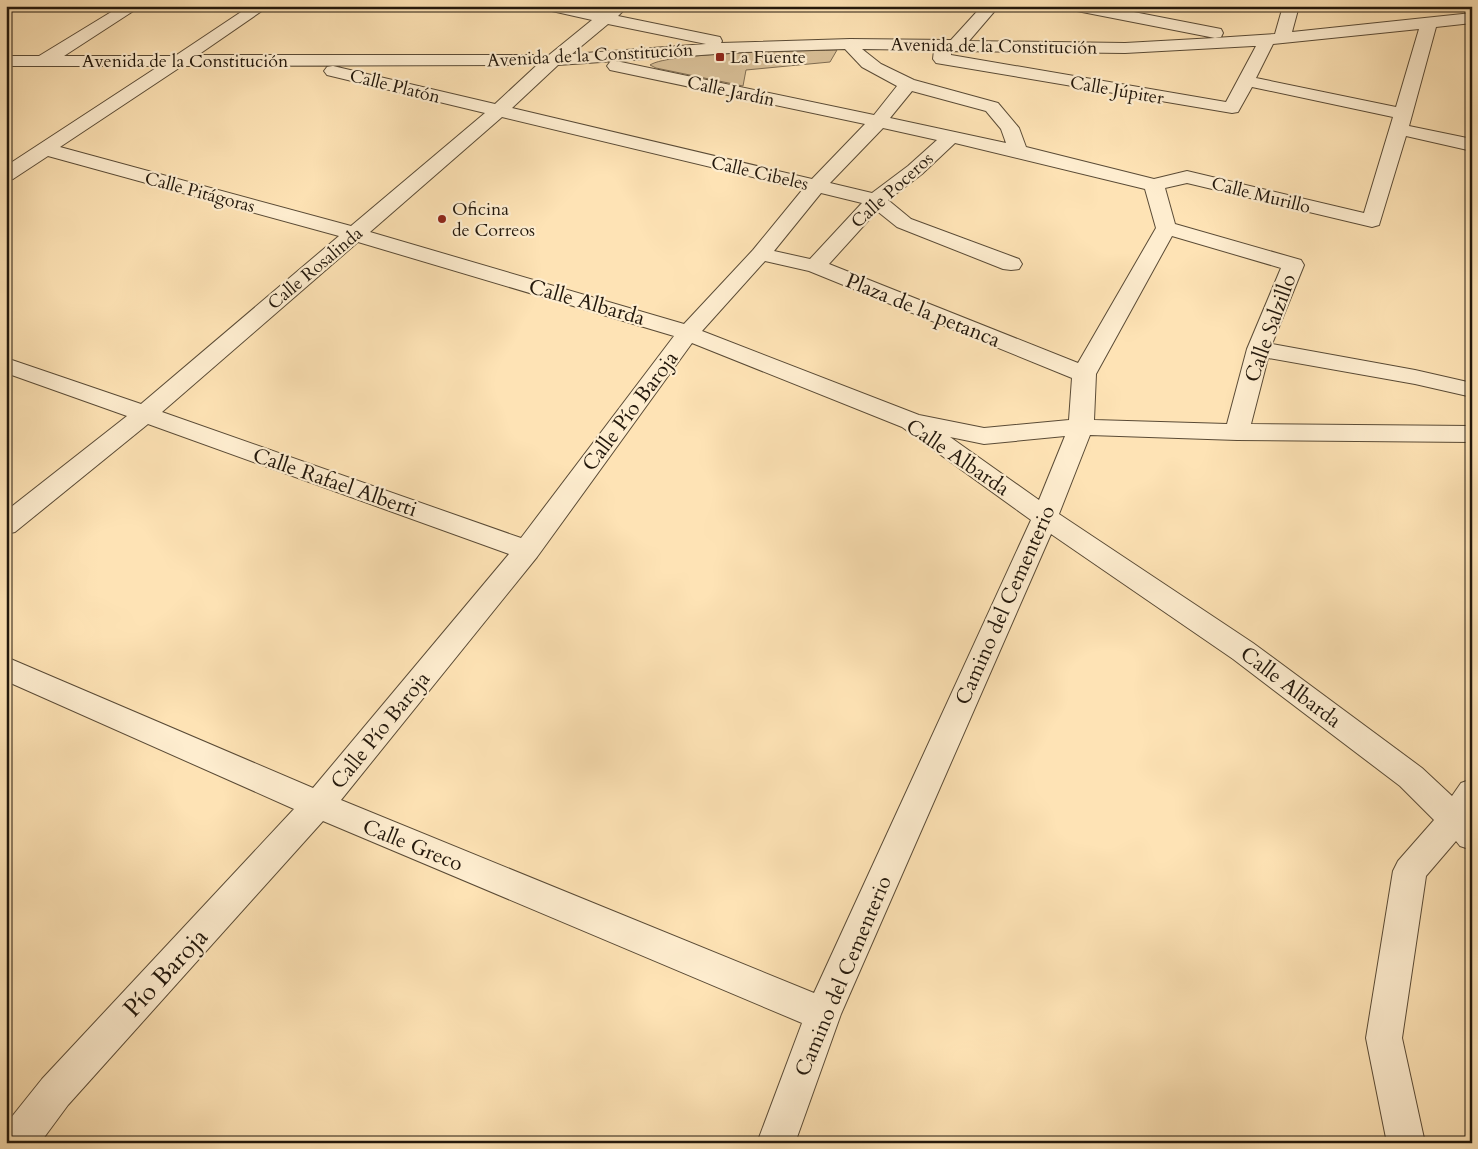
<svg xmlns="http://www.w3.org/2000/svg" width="1478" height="1149" viewBox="0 0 1478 1149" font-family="Cardo,serif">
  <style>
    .green { fill: #d9c098; stroke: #7e6c52 }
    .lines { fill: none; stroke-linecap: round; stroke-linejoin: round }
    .minor-casing { stroke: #5a4b36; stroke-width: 2 }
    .minor { fill: #feedcf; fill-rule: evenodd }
    .poi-dot { fill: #8f2418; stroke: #feedcf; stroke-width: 2 }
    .labels { text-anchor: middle; stroke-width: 4.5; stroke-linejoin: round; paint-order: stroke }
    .far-street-label { font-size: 18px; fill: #23180c; stroke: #feedcf }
    .far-poi-label { font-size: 18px; fill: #23180c; stroke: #feedcf; text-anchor: start }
    .street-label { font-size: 21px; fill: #23180c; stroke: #feedcf }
    .near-street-label { font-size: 25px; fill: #23180c; stroke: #feedcf }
  </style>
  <rect width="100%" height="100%" fill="#fee3b5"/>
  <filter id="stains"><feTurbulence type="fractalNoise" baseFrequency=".004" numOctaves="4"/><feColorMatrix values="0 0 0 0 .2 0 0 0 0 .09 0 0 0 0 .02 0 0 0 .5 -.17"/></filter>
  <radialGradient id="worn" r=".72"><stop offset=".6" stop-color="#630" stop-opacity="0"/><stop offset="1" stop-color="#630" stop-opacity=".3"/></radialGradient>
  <path class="green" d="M837,50l-7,12 -84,8 -3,16 -87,-18 -6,-3c19,-13 156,-14 187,-15z"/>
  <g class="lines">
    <g class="minor-casing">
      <path id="minor" d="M121,6h20l-77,50h111l75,-50h19l-71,49h351l43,-35 -49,-11 -2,-3h32l29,6 8,-6h18l-10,10 102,21 2,4 -1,2 129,-4 101,1 31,-34h17l-30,35 156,2 90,-5 -138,-27 -8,-5h34l118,23 2,4 -2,4 -6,1 60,-4 8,-28h16l-7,26 180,-19v10l-36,4 -27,99 63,13v12l-66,-15 -27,89 -7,2 -185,-44 -22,5 10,36 126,36 3,5 -32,79 143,26 57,13v14l-57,-13 -147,-26 -17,66 221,2v16l-235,-2 -147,-5 -31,79 194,129 169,125 30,28 9,-13 11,-4v71l-12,-4 -4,-5 -30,35 -24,162 23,105h-38l-21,-105 27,-167 5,-10 36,-41 -34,-34 -167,-127 -182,-125 -210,480 -46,129h-38l45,-120 -479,-202 -255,284 -28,38h-34v-19l36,-45 252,-270 -288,-128v-24l307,131 196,-234 -361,-130 -133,108 -9,2v-23l121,-95 -121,-43v-15l135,46 198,-168 -291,-80 -35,23 -7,2v-15l153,-100h-153v-10h33zM608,24l98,20 -134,10zM1419,29l-23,78 -140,-29 17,-34zM1253,46h3l-30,56 -275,-47v-4l174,2zM845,49l17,18 35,19 -23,29 -258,-54 128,-9zM862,49l72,1 -1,9 3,4 6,1 290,49 6,-1 14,-25 141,30 -29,96 -177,-42 -33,8 -128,-32 -7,-19 -21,-25 -84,-23 -33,-16zM615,61l-5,1 -3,4 3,4 255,54 -53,55 -300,-71 46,-43zM537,65l-42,39 -162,-38 -6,1 -3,4 3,4 158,38 -134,113 -291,-79 122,-81zM912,91l74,20 15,18 5,14 -116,-25zM502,117l301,72 -50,61 -69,74 -314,-92zM883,128l54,12 -29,26 -36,27 -42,-10zM955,143l190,46 11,39 -78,135 -249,-99 48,-53 20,16 106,42 8,1 8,-1 3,-5 -3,-5 -108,-40 -23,-19 34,-26zM821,193l41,10 -52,56 -36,-8zM1172,236l109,32 -34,81 -20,75 -133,-4 2,-46zM358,242l316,94 -153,202 -359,-126zM765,261l44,10 263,107 -3,42 -85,8 -65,-13 -217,-84zM692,343l210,84 129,93 -217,473 -473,-193 196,-243zM1065,436l-26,64 -89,-63 34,7z"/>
    </g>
    <use href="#minor" class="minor"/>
  </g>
  <g class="poi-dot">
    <rect x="715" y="52" width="10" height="10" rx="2.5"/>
    <circle cx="442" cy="219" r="5"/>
  </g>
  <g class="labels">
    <g class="far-street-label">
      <text transform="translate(994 46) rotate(1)" y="6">Avenida de la Constitución</text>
      <text transform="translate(590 55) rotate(-3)" y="6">Avenida de la Constitución</text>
      <text x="185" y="67">Avenida de la Constitución</text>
      <text transform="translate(395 86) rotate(14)" y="6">Calle Platón</text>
      <text transform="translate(1117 90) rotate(10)" y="6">Calle Júpiter</text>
      <text transform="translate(731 91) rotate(12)" y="6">Calle Jardín</text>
      <text transform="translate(760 173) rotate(13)" y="6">Calle Cibeles</text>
      <text transform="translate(892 190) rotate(-42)" y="6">Calle Poceros</text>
      <text transform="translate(200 192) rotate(15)" y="6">Calle Pitágoras</text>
      <text transform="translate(1261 195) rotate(14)" y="6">Calle Murillo</text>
      <text transform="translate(315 268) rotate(-40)" y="6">Calle Rosalinda</text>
    </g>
    <g class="far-poi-label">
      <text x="730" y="63">La Fuente</text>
      <text x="452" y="215">Oficina<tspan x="452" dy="21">de Correos</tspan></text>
    </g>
    <g class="street-label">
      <text transform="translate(587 302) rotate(16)" y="7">Calle Albarda</text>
      <text transform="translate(923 310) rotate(22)" y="7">Plaza de la petanca</text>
      <text transform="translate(1270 328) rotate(-70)" y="7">Calle Salzillo</text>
      <text transform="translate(630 411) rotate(-53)" y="7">Calle Pío Baroja</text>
      <text transform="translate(958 457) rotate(34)" y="7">Calle Albarda</text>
      <text transform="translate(335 482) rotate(19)" y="7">Calle Rafael Alberti</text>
      <text transform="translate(1005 605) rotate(-66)" y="7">Camino del Cementerio</text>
      <text transform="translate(1291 687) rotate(37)" y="7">Calle Albarda</text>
      <text transform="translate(380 730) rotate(-51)" y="7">Calle Pío Baroja</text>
      <text transform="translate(413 845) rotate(22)" y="7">Calle Greco</text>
      <text transform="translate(843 976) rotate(-67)" y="7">Camino del Cementerio</text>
    </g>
    <g class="near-street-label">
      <text transform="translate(165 972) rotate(-47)" y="9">Pío Baroja</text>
    </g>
  </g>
  <rect width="1478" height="1149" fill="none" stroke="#fee3b5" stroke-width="25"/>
  <rect x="8" y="8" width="1463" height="1134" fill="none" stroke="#23180c" stroke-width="2.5"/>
  <rect x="12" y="12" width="1453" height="1124" fill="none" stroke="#23180c"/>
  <rect width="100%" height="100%" filter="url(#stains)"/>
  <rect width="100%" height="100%" fill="url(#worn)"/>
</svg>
